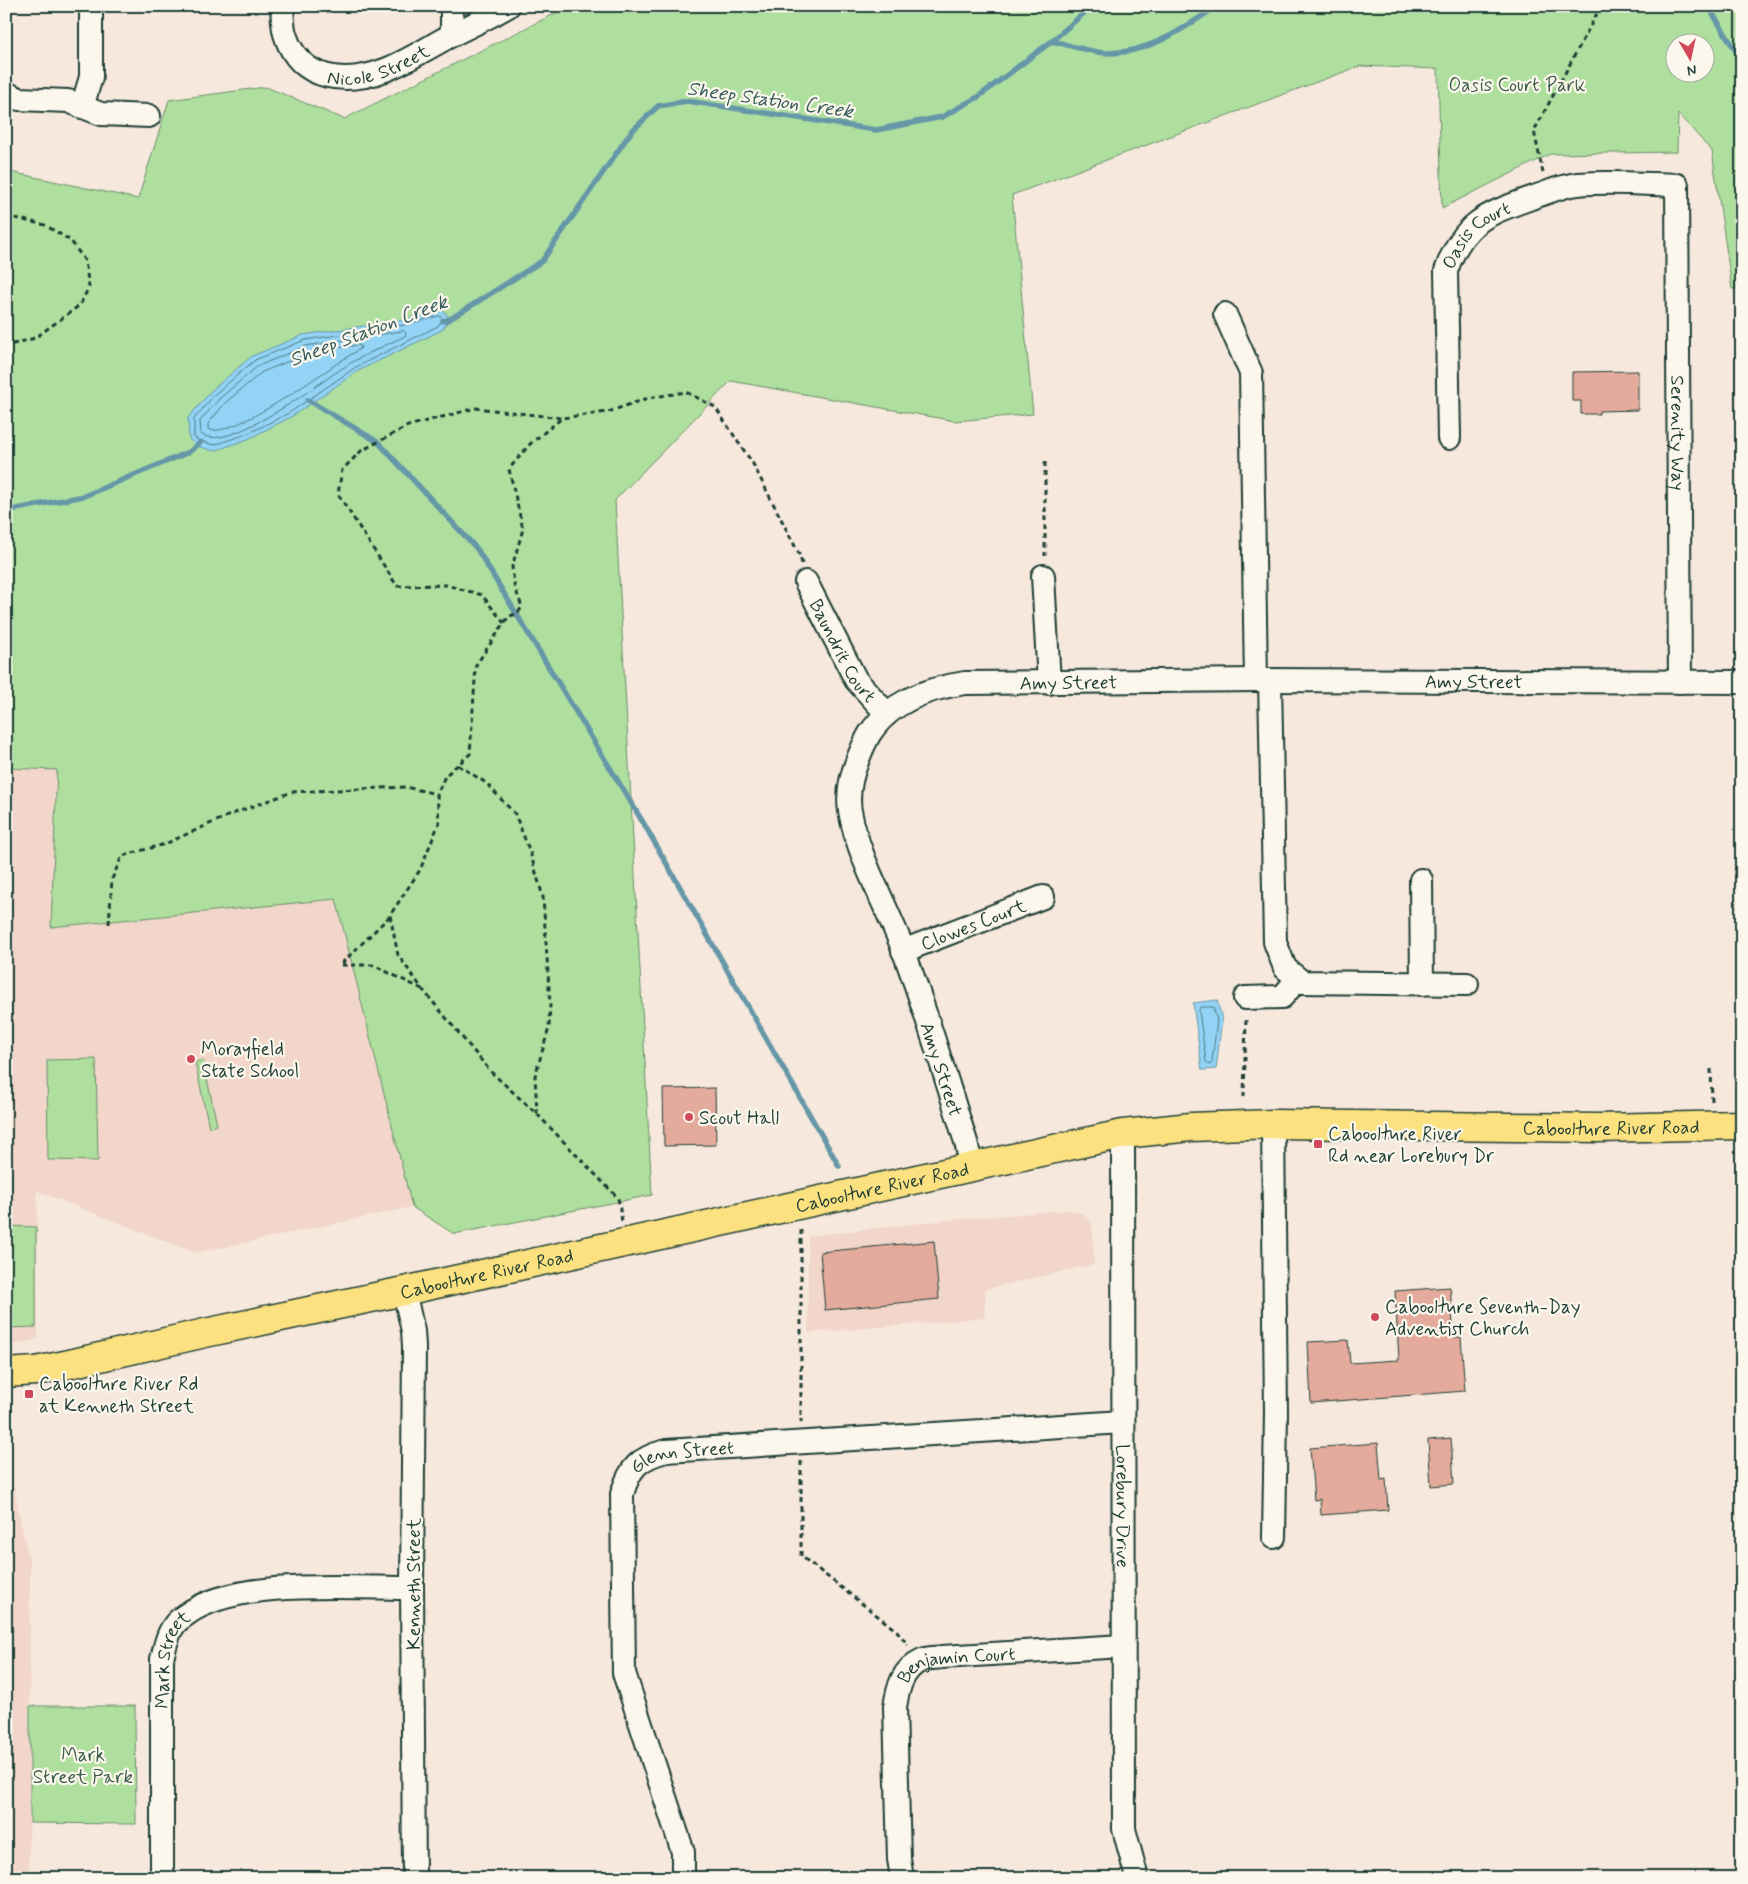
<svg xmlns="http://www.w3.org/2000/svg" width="1748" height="1884" viewBox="0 0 1748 1884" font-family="Mynerve,sans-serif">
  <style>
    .built { fill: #f1d6c9 }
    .green { fill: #afdf9e; stroke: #678e69; fill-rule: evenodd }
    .water { fill: #93d3f5; stroke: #6597a8 }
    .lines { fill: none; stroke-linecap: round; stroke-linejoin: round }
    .shore { stroke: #4d7981; stroke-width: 1 }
    .stream { stroke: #6597a8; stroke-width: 5.5 }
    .building { fill: #e4ab9d; stroke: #1f3d34 }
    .minor-casing { stroke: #1f3d34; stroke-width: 26 }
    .major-casing { stroke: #1f3d34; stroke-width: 31 }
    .path { stroke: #1f3d34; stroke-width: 3; stroke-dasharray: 5 4; stroke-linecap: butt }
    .minor { stroke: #fbf7ec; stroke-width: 22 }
    .major { stroke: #fbe180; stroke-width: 28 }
    .poi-dot { fill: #d1495b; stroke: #fbf7ec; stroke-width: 2 }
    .labels { text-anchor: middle; stroke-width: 4.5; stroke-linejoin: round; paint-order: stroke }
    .street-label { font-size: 19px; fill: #1f3d34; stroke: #fbf7ec }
    .park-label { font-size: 19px; fill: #3c5d49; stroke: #fbf7ec }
    .poi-label { font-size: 19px; fill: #1f3d34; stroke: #fbf7ec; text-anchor: start }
    .water-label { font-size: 20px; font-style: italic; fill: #365b5b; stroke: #fbf7ec }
  </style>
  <rect width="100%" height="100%" fill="#f6e8dc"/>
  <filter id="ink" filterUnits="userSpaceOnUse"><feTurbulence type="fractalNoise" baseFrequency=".02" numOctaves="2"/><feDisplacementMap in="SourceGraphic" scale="10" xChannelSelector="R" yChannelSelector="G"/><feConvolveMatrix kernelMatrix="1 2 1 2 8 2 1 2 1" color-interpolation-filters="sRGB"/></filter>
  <g filter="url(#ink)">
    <g class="built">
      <path d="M6,768l51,1 -6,158 285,-29 76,309 -216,46 -159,-62 1,148 -32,7z"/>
      <path d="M1068,1210l14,3 10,10 2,41 -108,25 -2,29 -176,15v-97l130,-15z"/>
      <path d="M6,1452l24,112 -1,314h-23z"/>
    </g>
    <g class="green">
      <path d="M570,6h1172v283h-10l-20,-138 -34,-37 -1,38 -127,2 -108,54 -4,-139 -78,-3 -348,129 21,219 -78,7 -224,-40 -116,119 37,695 -198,39 -42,-27 -76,-308 -285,28 6,-157 -51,-2v-597l132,28 31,-99 97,-13 78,32zM1676,42h30v30h-30z"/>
      <path d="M96,1059l2,102 -50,-1 -1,-100z"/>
      <path d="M203,1060l14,65 -8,2 -14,-65z"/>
      <path d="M6,1226l30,1v100l-30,1z"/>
      <path d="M30,1706h105l1,118 -106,-1z"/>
    </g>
    <g class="water">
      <path d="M443,310l7,9 -8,11 -84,41 -67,46 -43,22 -34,12 -18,-5 -7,-7 -1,-21 24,-28 40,-34 51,-21 100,-15z"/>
      <path d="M1217,1000l5,19 -6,50 -14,1 -9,-67z"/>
    </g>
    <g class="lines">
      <g class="shore">
        <path d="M440,316l3,3 -5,7 -82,41 -67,46 -42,21 -33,11 -15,-4 -5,-4v-18l21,-25 40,-34 50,-20 99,-15z"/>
        <path d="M404,331l2,2 -1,3c-17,8 -34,16 -51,25 -27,15 -125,94 -153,73l-1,-13 20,-23 38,-32 48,-20z"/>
        <path d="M358,345l3,1 -1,3c-26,14 -127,92 -152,80v-5l17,-21 37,-31 47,-19z"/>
        <path d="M1201,1007h12l4,13 -5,42 -2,3 -4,-3 -7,-52z"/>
      </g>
      <g class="stream">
        <path d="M1708,6l34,55"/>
        <path d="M1052,41c17,4 40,12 57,12 41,0 76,-25 108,-47"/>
        <path d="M443,321l7,-2 92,-58 89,-129 27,-26 29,-5 189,29 66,-13 36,-20 74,-56 40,-35"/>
        <path d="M308,400l70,42 99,107 167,275 195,342"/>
        <path d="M6,511l78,-15 105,-44 12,-10"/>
      </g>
    </g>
    <g class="building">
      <path d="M1638,371v39l-39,1v3h-18v-13h-9v-29z"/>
      <path d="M715,1088l1,57 -52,1 -1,-57z"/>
      <path d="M934,1241l5,58 -114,11 -5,-58z"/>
      <path d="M1450,1287l4,50h7l4,54 -154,12 -3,-61 40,-2 2,23 49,-3 -4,-69z"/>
      <path d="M1451,1438l3,46 -23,2 -3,-46z"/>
      <path d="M1378,1443l3,37 5,-1 2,31 -67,5 -1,-16 -6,1 -4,-52z"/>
    </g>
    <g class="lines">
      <g class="minor-casing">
        <g id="minor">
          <path id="s1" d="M282,6c1,10 0,21 4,31 15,44 60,48 99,33 21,-8 41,-21 61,-32 21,-11 42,-20 62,-32"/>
          <path d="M452,35v-29"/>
          <path d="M6,93l13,6 49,2 33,13 48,2"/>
          <path d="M82,107l9,-30v-71"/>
          <path d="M1225,314l26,59 5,307"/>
          <path id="s2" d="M1449,438l-3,-167c17,-50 41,-57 88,-74 13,-4 29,-12 44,-13 32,-3 66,0 99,1l3,497"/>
          <path d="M1043,576l6,107"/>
          <path id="s3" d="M806,582l50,98 31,34"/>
          <path d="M1270,680l5,262 10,26 17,14 165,2"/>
          <path d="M1421,880l1,104"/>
          <path id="s4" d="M903,951l140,-54"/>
          <path d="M1245,998l37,-1 16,-18"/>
          <path d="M1273,1124l3,289 -2,124"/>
          <path id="s5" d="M1123,1134l1,695 13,49"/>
          <path id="s6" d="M972,1168l-6,-26c-20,-63 -39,-128 -62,-190 -17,-47 -45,-91 -54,-141 -3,-18 1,-35 8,-52 4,-10 8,-21 15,-30 21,-29 58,-41 92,-46l291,-3 486,2"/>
          <path d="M404,1291l9,40 1,15 -2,242 2,290"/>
          <path id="s7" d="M162,1878v-219c3,-12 5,-25 13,-35 3,-4 8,-7 12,-10 50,-36 164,-26 225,-26"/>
          <path id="s8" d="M681,1878l2,-4v-22l-59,-179 -2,-179c8,-27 17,-36 44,-43l457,-29"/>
          <path id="s9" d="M902,1878l-3,-19 -4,-152c3,-19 7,-38 27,-47 5,-2 13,-2 20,-3l181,-11"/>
        </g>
      </g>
      <g class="major-casing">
        <g id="major">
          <path id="s10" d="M6,1373l30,-2 29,-6 140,-32 199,-42 719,-157 68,-7 82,-3 325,4 144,-3"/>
        </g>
      </g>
      <g class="path">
        <path d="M1543,173l-9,-42 67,-125"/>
        <path d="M6,216l39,9 26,16 14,20 4,26 -9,18 -45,33 -29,8"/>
        <path d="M1045,462v94"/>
        <path d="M504,623l-22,-28 -36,-10 -49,1 -59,-92 4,-24 19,-19 47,-25 68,-18 85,10"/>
        <path d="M458,765l28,18 29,31 15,38 13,45 7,107 -1,24 -14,48 2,37"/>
        <path d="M390,916l-50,49h33l49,24"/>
        <path d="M109,924l3,-45 10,-23 43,-12 67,-30 60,-22 113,-5 32,7"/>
        <path d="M1711,1069l1,32"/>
        <path d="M1244,1097l2,-79"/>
        <path d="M622,1221l-4,-23 -81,-84 -46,-42 -68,-82 -25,-35 -8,-40 30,-45 19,-47 -2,-29 8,-18 25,-22 6,-89 33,-49 8,-2 5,-7 -8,-22 -2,-18 11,-38 -14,-60 21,-25 32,-26 46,-6 40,-14 38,-6 29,15 38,57 47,92 2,8"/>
        <path d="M801,1230v193"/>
        <path d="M801,1461v95l96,75 11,14"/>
      </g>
      <use href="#minor" class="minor"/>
      <use href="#major" class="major"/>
    </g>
  </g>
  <g class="poi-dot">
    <circle cx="191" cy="1059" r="5"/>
    <circle cx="689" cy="1117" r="5"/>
    <rect x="1313" y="1139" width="10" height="10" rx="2.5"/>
    <circle cx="1375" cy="1317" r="5"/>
    <rect x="24" y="1389" width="10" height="10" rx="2.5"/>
  </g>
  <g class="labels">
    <g class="street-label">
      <text dy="7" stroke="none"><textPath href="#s1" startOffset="144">Nicole Street</textPath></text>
      <text dy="7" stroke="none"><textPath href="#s2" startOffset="216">Oasis Court</textPath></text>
      <text dy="7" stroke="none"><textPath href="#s2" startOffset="681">Serenity Way</textPath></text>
      <text dy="7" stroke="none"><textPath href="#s3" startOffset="78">Baundrit Court</textPath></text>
      <text dy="7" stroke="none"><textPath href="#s6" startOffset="1079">Amy Street</textPath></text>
      <text dy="7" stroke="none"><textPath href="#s6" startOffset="674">Amy Street</textPath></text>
      <text dy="7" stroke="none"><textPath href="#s4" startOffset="75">Clowes Court</textPath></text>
      <text transform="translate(942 1069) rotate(72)" y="7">Amy Street</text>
      <text dy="7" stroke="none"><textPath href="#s10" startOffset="1631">Caboolture River Road</textPath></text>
      <text dy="7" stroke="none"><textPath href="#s10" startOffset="896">Caboolture River Road</textPath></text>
      <text dy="7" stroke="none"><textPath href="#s10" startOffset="491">Caboolture River Road</textPath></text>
      <text dy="7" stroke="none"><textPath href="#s8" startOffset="474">Glenn Street</textPath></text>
      <text dy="7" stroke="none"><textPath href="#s5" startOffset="372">Lorebury Drive</textPath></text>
      <text transform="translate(413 1584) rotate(-90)" y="7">Kenneth Street</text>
      <text dy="7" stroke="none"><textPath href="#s7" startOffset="221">Mark Street</textPath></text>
      <text dy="7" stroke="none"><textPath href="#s9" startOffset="260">Benjamin Court</textPath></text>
    </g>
    <g class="park-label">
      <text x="1517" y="91">Oasis Court Park</text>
      <text x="83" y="1761">Mark<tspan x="83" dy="22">Street Park</tspan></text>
    </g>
    <g class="poi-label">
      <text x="201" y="1055">Morayfield<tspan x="201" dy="22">State School</tspan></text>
      <text x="699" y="1124">Scout Hall</text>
      <text x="1328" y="1140">Caboolture River<tspan x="1328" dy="22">Rd near Lorebury Dr</tspan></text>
      <text x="1385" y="1313">Caboolture Seventh-Day<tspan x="1385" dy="22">Adventist Church</tspan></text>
      <text x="39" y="1390">Caboolture River Rd<tspan x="39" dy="22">at Kenneth Street</tspan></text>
    </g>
    <g class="water-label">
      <text transform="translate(770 99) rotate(8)" y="7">Sheep Station Creek</text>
      <text transform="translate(368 330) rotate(-21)" y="7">Sheep Station Creek</text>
    </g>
  </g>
  <rect width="1748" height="1884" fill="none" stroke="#fbf7ec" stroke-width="25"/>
  <rect x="12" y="12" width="1723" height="1859" fill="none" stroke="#1f3d34" stroke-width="2" filter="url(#ink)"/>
  <g transform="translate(1690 58) rotate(171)"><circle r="24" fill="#fbf7ec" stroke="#a3ada2"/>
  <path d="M0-4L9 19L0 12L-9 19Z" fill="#d1495b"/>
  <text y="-8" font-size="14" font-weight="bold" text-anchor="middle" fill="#1f3d34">N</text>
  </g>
</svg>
